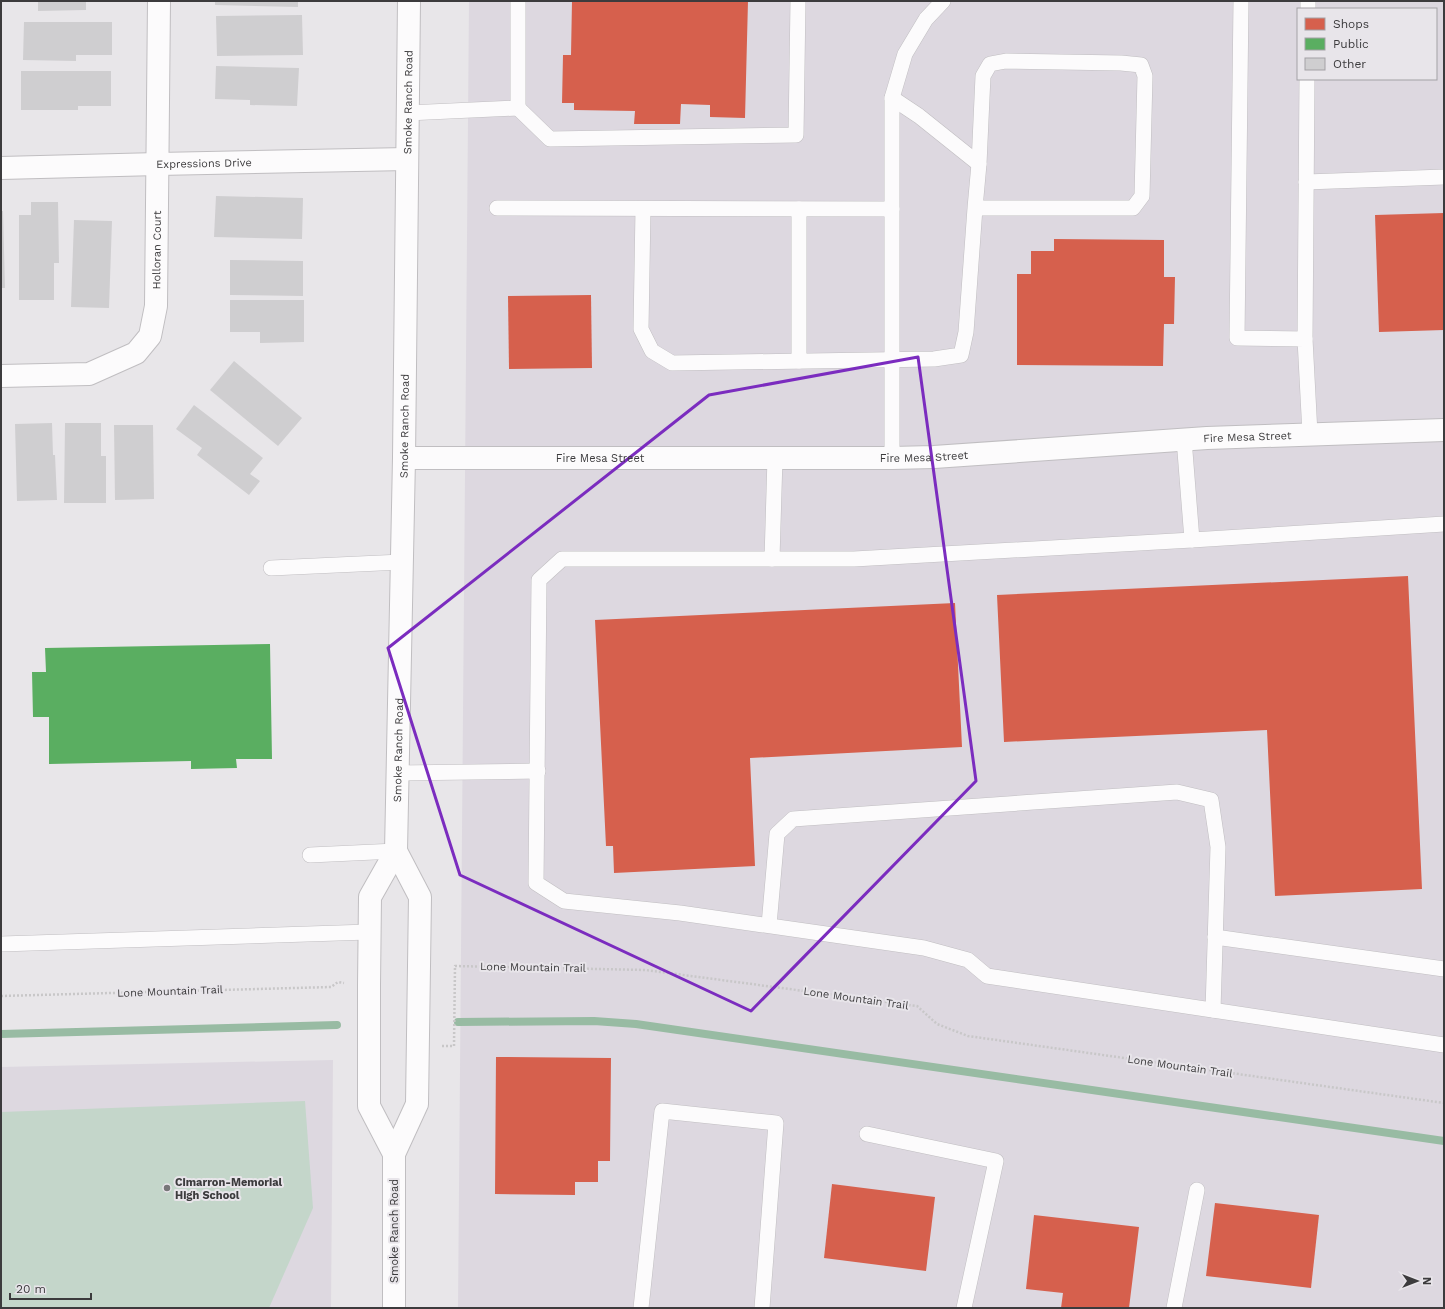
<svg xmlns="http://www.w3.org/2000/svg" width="1445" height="1309" viewBox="0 0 1445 1309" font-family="'Work Sans',sans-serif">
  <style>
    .built { fill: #ddd8e0; fill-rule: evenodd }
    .green { fill: #c4d6ca }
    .shops { fill: #d6604d }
    .public { fill: #5aae61 }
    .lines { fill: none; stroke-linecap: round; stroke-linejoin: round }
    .stream { stroke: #98bba3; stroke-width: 8 }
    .building { fill: #cfced0 }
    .lane-casing { stroke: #c0bec1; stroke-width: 16 }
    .street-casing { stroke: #c0bec1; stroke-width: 24 }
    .secondary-casing { stroke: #c0bec1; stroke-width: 24 }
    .path { stroke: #c8c7c8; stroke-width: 2.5; stroke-dasharray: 2 2; stroke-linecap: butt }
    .lane { stroke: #fcfbfc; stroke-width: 15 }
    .street { stroke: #fcfbfc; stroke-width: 22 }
    .secondary { stroke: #fcfbfc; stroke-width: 22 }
    .marked { fill: none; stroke: #7b2cbf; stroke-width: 3; stroke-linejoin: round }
    .poi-dot { fill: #787779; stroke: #e8e5ea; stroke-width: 1.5 }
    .labels { text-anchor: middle; stroke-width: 4; stroke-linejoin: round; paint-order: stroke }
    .street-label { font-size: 11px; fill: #3c3b3d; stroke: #e8e5ea }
    .poi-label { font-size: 11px; font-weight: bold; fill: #3c3b3d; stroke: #e8e5ea; text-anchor: start }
  </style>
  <rect width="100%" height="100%" fill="#e8e6e9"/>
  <g class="built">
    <path d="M469,1h975v1307h-986zM1298,9h138v70h-138z"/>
    <path d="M333,1060l-2,248h-330v-241z"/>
  </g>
  <path class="green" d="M305,1101l8,107 -44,100h-268v-196z"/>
  <g class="shops">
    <path d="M572,1h176l-3,117 -35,-1v-12l-29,-1 -1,20h-46l1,-13 -61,-1v-7h-12l1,-48h8z"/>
    <path d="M1444,213v117l-65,2 -4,-117z"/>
    <path d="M1054,239l110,1v37h11l-1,47h-10l-1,42 -146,-1v-91h14v-23h23z"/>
    <path d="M591,295l1,73 -83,1 -1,-73z"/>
    <path d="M1408,576l14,313 -147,7 -8,-166 -263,12 -7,-147z"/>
    <path d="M955,603l7,144 -212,11 5,108 -141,7 -1,-27h-7l-11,-226z"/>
    <path d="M496,1057l115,1 -1,103h-12v21h-23v13l-80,-1z"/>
    <path d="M832,1184l103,13 -9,74 -102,-13z"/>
    <path d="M1215,1203l104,12 -8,73 -105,-12z"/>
    <path d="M1034,1215l105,12 -10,81h-68l2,-15 -37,-4z"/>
  </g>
  <path class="public" d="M270,644l2,115h-36l1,9 -46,1v-8l-142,3v-47h-16l-1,-45h14l-1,-24z"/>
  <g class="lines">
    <g class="stream">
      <path d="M458,1022l136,-1 42,3 808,117"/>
      <path d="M1,1034l336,-9"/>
    </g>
  </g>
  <g class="building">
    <path d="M38,1h48v9l-48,1z"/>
    <path d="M215,1h83v6l-83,-2z"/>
    <path d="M302,15l1,40 -86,1 -1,-40z"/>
    <path d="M24,22h88v33h-36v6l-53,-1z"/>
    <path d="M216,66l83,2 -2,38 -47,-1v-5l-35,-1z"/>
    <path d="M21,71h90v35h-33v4h-57z"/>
    <path d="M216,196l87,2 -1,41 -88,-2z"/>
    <path d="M31,202h27l1,61h-5v37h-35v-85h12z"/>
    <path d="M1,211h2l2,77h-4z"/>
    <path d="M74,220l38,1 -3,87 -38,-1z"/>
    <path d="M230,260l73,1v35l-73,-1z"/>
    <path d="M230,300h74v42l-44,1v-11h-30z"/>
    <path d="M234,361l68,57 -24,28 -68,-56z"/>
    <path d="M194,405l69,53 -13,16 10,7 -11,14 -52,-40 5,-7 -26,-19z"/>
    <path d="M52,423l1,32h2l2,45 -40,1 -2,-77z"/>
    <path d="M65,423h36v33h5v47h-42z"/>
    <path d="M114,425h39l1,74 -39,1z"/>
  </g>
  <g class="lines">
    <g class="lane-casing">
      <g id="lane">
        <path d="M1241,1l-4,337 68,1 5,95"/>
        <path d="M1308,9v-8"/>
        <path d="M892,98l27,18 60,48"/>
        <path d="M518,108l32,31 246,-4 2,-134"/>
        <path d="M407,113l111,-5v-107"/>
        <path d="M1306,182l138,-5"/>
        <path d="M497,208l395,1"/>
        <path d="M643,209l-2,120 11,22 20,12 262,-4 27,-4 5,-23 9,-124h158l9,-12 3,-120 -4,-11 -20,-2 -115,-2 -16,3 -7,12 -4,88 -4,44"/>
        <path d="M1305,339l2,-260"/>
        <path d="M799,361v-152"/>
        <path d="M1184,439l8,101"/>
        <path d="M892,458v-360l13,-44 21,-35 17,-18"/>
        <path d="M1444,524l-252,16 -338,19h-292l-23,21 -3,303 28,18 116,12 244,35 44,12 19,16 457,69"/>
        <path d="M772,559l3,-101"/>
        <path d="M271,568l131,-6"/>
        <path d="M398,773l140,-2"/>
        <path d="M310,855l86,-4"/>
        <path d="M769,925l8,-91 16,-15 384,-27 34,8 7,47 -5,163"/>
        <path d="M1215,937l229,32"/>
        <path d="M1,944l368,-12"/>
        <path d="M867,1134l129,27 -32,147"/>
        <path d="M641,1308l21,-197 114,12 -14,185"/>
        <path d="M1174,1308l23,-118"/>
      </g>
    </g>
    <g class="street-casing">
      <g id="street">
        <path id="s1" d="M1,168l157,-4 249,-5"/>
        <path id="s2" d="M1,376l88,-2 47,-21 14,-17 6,-30 3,-305"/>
        <path id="s3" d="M404,458h488l42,-1 273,-19 237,-8"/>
      </g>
    </g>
    <g class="secondary-casing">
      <g id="secondary">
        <path id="s4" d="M394,1154l-25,-48v-121l1,-88 26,-46 8,-393 5,-457"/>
        <path d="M394,1308v-154l23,-50 3,-207 -24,-46"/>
      </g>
    </g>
    <g class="path">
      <path d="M1,996l330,-9 7,-5 6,1"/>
      <path d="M442,1046h12l1,-80 191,4 271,36 20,18 31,12 476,67"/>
    </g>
    <use href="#lane" class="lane"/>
    <use href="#street" class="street"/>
    <use href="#secondary" class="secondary"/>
  </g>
  <path class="marked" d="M918,357l58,424 -225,230 -291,-136 -72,-227 321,-253z"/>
  <circle class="poi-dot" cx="167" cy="1188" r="4"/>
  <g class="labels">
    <g class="street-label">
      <text dy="4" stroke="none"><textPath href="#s4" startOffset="1065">Smoke Ranch Road</textPath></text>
      <text dy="4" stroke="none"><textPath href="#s1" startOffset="203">Expressions Drive</textPath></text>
      <text dy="4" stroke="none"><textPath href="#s2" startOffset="248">Holloran Court</textPath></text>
      <text dy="4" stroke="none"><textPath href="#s4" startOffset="741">Smoke Ranch Road</textPath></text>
      <text dy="4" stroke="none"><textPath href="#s3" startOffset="844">Fire Mesa Street</textPath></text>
      <text dy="4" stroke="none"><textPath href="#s3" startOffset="520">Fire Mesa Street</textPath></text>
      <text dy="4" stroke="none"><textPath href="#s3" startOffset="196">Fire Mesa Street</textPath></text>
      <text dy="4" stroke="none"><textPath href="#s4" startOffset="417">Smoke Ranch Road</textPath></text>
      <text transform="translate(533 967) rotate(1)" y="4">Lone Mountain Trail</text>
      <text transform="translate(170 991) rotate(-2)" y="4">Lone Mountain Trail</text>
      <text transform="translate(856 998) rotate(8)" y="4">Lone Mountain Trail</text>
      <text transform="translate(1180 1066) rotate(8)" y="4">Lone Mountain Trail</text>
      <text transform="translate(394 1231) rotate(-90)" y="4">Smoke Ranch Road</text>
    </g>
    <g class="poi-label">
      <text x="175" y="1186">Cimarron-Memorial<tspan x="175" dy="13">High School</tspan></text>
    </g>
  </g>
  <rect width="1445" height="1309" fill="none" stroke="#3c3b3d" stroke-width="4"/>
  <rect x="1297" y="8" width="140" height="72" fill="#e8e5ea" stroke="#a3a1a5"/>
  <rect x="1305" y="18" width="20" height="12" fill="#d6604d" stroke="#a3a1a5"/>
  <text x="1333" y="28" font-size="12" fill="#3c3b3d">Shops</text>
  <rect x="1305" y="38" width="20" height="12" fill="#5aae61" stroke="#a3a1a5"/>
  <text x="1333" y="48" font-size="12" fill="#3c3b3d">Public</text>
  <rect x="1305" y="58" width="20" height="12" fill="#cfced0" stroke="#a3a1a5"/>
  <text x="1333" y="68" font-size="12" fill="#3c3b3d">Other</text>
  <g transform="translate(1417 1281) rotate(90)" stroke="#e8e5ea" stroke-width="3" paint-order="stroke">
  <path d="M0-3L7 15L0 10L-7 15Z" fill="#3c3b3d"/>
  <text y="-6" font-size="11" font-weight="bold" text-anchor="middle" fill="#3c3b3d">N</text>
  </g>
  <path d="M10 1293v6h81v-6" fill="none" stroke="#3c3b3d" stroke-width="2"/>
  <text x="16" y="1293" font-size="12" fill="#3c3b3d" stroke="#e8e5ea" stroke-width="3" paint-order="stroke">20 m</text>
</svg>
